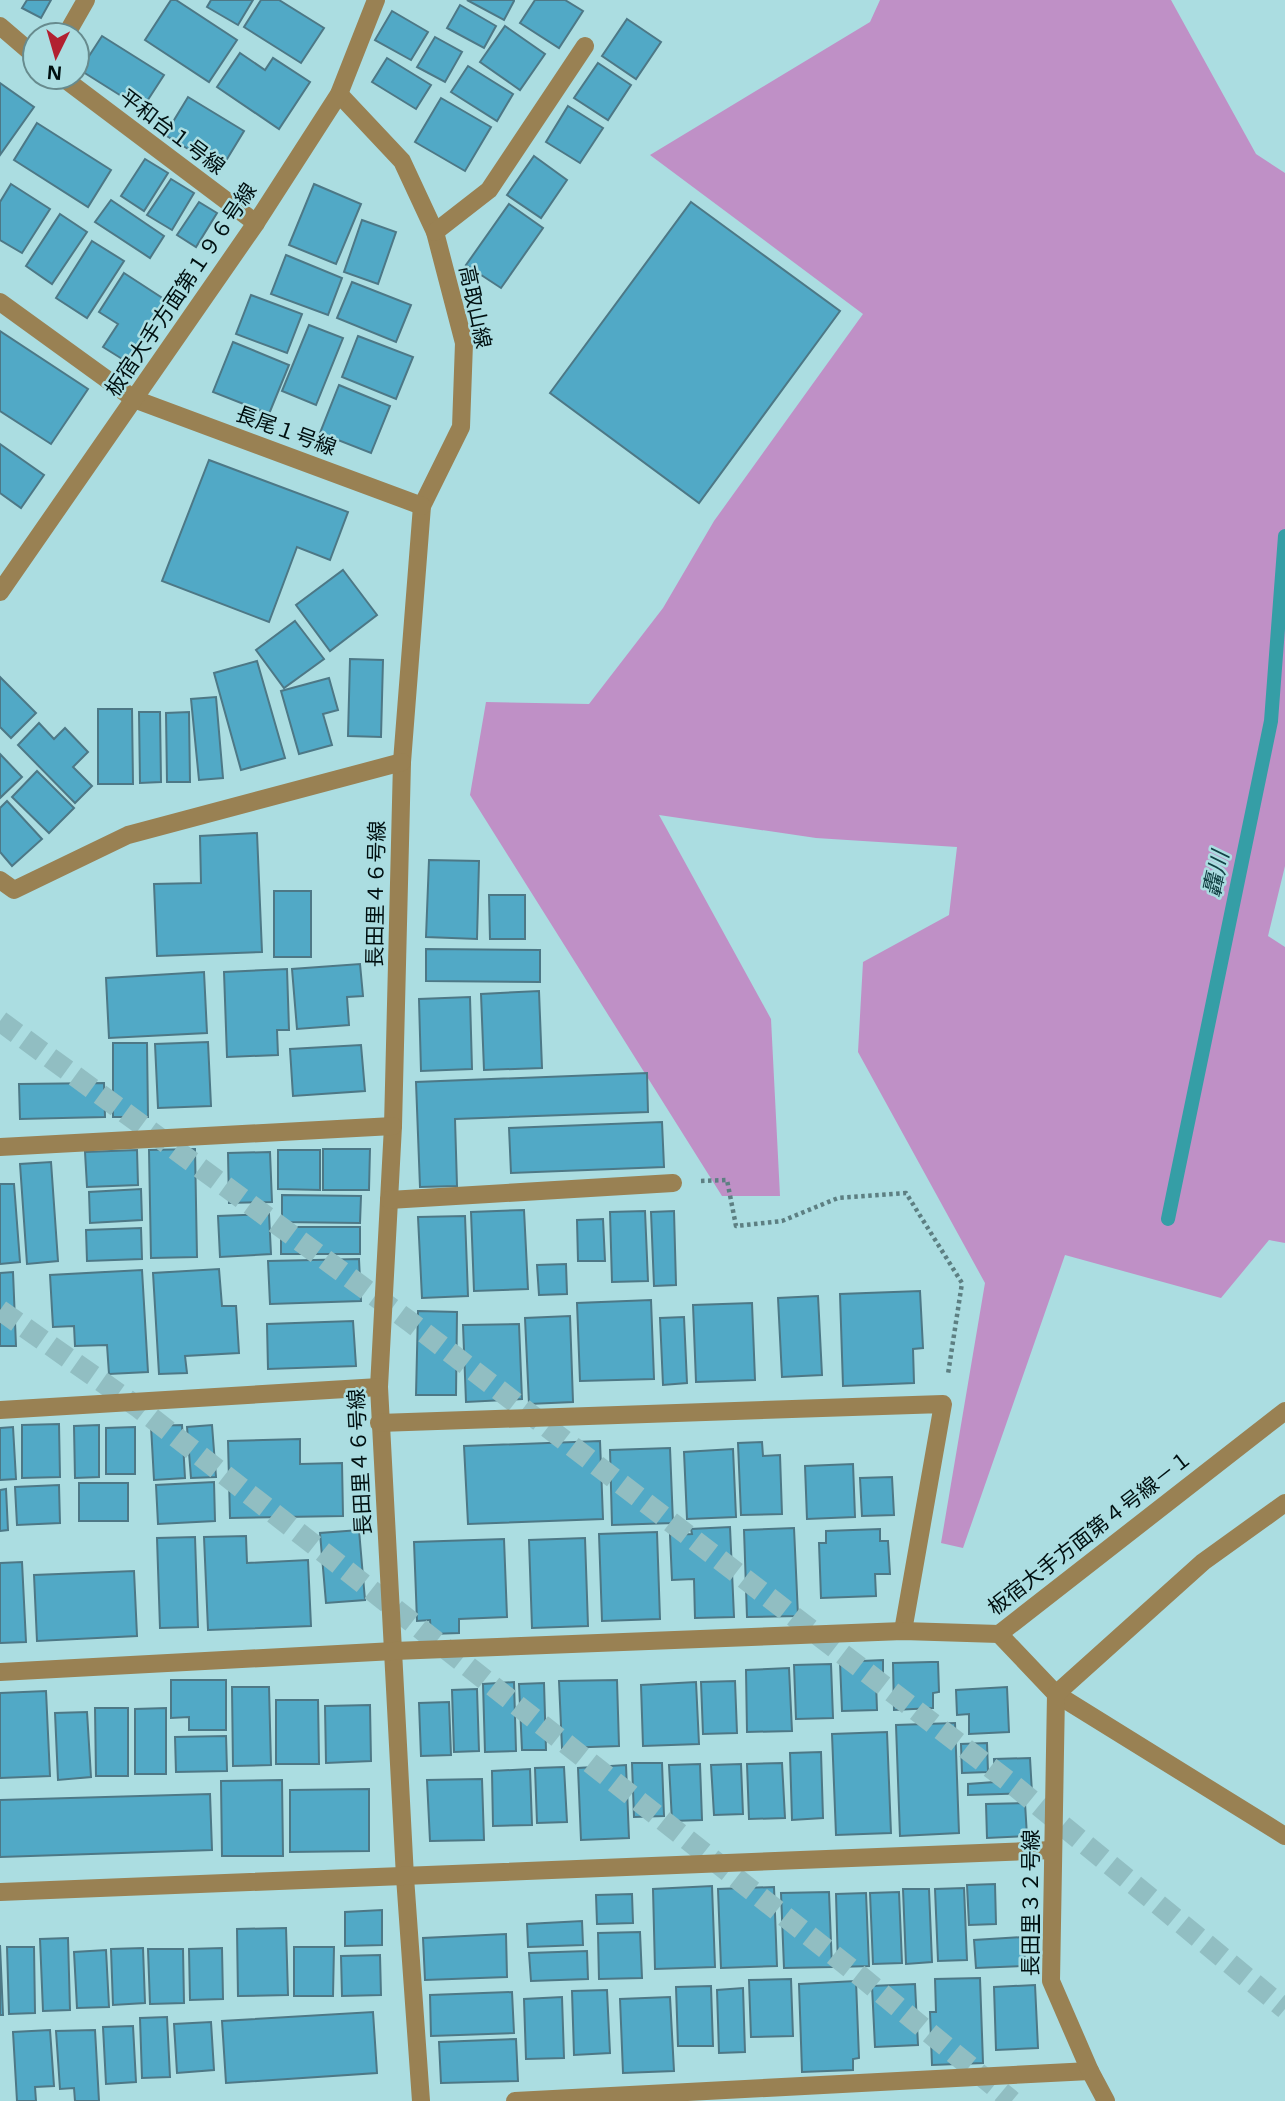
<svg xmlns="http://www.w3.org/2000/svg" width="1285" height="2101" viewBox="0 0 1285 2101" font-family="'Noto Sans','Noto Sans JP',sans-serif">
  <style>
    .forest { fill: #bf90c6 }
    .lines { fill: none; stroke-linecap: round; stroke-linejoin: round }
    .stream { stroke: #359ea6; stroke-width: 14 }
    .building { fill: #51a9c6; stroke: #4d7886; stroke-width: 2 }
    .highway-tunnel { stroke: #91bec2; stroke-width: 21; stroke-dasharray: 21 10; stroke-linecap: butt }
    .path { stroke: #5d7f82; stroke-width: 4.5; stroke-dasharray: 3.5 3.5; stroke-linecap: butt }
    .minor { stroke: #998153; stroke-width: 18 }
    .labels { text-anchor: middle; stroke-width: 5; stroke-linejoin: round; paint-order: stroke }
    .street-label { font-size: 21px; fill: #001011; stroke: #abdde1 }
    .water-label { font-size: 23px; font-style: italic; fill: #134245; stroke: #abdde1 }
  </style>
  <rect width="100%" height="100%" fill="#abdde1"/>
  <path class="forest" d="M880,0h291l85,154 29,19v693l-17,70 17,11v296l-16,-3 -48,58 -156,-43 -102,293 -22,-5 44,-260 -127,-231 5,-90 86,-47 8,-68 -141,-9 -157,-23 112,204 9,177h-58l-252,-401 16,-93 103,2 74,-96 51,-87 149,-207 -213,-159 220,-133z"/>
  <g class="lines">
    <path class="stream" d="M1168,1219l103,-498 14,-185"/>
  </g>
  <g class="building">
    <path d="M27,0h24l-10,18 -19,-10z"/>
    <path d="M171,0h5l61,40 -28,42 -64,-42z"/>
    <path d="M211,0h42l-15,25 -31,-18z"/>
    <path d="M261,0h18l45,28 -23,35 -57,-36z"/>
    <path d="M467,0h47v1l-10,19z"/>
    <path d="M535,0h30l18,11 -24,37 -39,-25z"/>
    <path d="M460,5l36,21 -12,22 -37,-20z"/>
    <path d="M392,11l36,21 -17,28 -36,-20z"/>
    <path d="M627,19l34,23 -25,37 -34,-23z"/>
    <path d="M505,26l40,28 -25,36 -40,-28z"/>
    <path d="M102,36l62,39 -22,34 -62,-39z"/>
    <path d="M435,37l27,15 -17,30 -28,-15z"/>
    <path d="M240,53l25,17 8,-12 37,24 -31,47 -62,-42z"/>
    <path d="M387,58l44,27 -15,24 -44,-27z"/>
    <path d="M598,63l33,22 -23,35 -34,-22z"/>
    <path d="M468,66l45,28 -16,27 -46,-29z"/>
    <path d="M0,83l34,24 -34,48z"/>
    <path d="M188,97l56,34 -23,38 -56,-34z"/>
    <path d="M441,98l50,29 -26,44 -50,-29z"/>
    <path d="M568,106l35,22 -23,35 -34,-21z"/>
    <path d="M37,123l74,47 -23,37 -74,-47z"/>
    <path d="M534,156l33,24 -26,38 -34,-23z"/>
    <path d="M145,159l23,14 -24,38 -23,-15z"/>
    <path d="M171,179l23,14 -22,37 -25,-15z"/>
    <path d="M11,184l39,25 -28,44 -22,-13v-38z"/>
    <path d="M314,184l47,20 -25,60 -47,-19z"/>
    <path d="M111,200l53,36 -14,22 -55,-36z"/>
    <path d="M199,202l18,11 -21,34 -19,-12z"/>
    <path d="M691,202l149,109 -141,192 -149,-110z"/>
    <path d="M509,204l34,24 -42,60 -35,-23z"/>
    <path d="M60,214l27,18 -35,52 -26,-18z"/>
    <path d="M362,220l34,12 -18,52 -34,-12z"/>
    <path d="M92,241l32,20 -37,57 -31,-20z"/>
    <path d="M286,255l56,23 -14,37 -57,-21z"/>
    <path d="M124,273l43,28 -40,61 -24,-15 15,-23 -19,-12z"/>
    <path d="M352,282l59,23 -15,37 -59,-24z"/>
    <path d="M251,295l51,19 -15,39 -51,-19z"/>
    <path d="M309,325l34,13 -27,67 -34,-14z"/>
    <path d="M0,331l88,58 -37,55 -51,-33z"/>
    <path d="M358,336l55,21 -17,42 -54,-22z"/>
    <path d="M233,342l56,23 -20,49 -56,-22z"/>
    <path d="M339,385l51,21 -19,47 -51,-20z"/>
    <path d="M0,444l44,31 -23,33 -21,-15z"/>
    <path d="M209,460l139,52 -18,48 -33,-13 -28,75 -107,-41z"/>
    <path d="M343,570l34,45 -47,36 -34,-46z"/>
    <path d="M295,621l29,38 -40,29 -28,-38z"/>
    <path d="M350,659l33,1 -2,77 -33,-1z"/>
    <path d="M257,661l28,97 -44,12 -27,-97z"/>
    <path d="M0,677l36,36 -25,25 -11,-11z"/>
    <path d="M329,678l9,32 -15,4 9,31 -33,9 -18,-63z"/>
    <path d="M216,697l7,81 -24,2 -8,-81z"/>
    <path d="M98,709h34l1,75h-35z"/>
    <path d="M139,712h21l1,70 -21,1z"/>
    <path d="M189,712l1,70h-23l-1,-69z"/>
    <path d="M39,723l15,16 11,-11 23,24 -15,15 19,19 -17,17 -57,-58z"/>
    <path d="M0,754l22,23 -22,21z"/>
    <path d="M37,771l37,37 -25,25 -37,-36z"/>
    <path d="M7,801l35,38 -30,27 -12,-14v-44z"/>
    <path d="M257,833l5,119 -105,4 -3,-72 47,-1 -1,-47z"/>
    <path d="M429,860l50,1 -2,78 -51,-2z"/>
    <rect x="274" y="891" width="37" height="66"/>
    <path d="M489,895h36v44h-35z"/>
    <path d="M426,949l114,1v32l-114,-1z"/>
    <path d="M360,964l3,32 -16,1 2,28 -52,4 -5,-60z"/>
    <path d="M287,969l2,61h-12l1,25 -51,2 -3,-85z"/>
    <path d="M204,972l3,61 -98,5 -3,-60z"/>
    <path d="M539,991l3,77 -58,2 -3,-76z"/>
    <path d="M470,997l2,72 -51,2 -2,-72z"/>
    <path d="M208,1042l3,64 -53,2 -3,-64z"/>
    <path d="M113,1043h34l1,74h-35z"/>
    <path d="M361,1045l4,46 -72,5 -3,-47z"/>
    <path d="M647,1073l1,39 -193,7 2,67 -37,1 -4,-105z"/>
    <path d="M104,1083l1,34 -85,2 -1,-35z"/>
    <path d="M662,1122l2,45 -153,6 -2,-45z"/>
    <path d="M195,1149l2,108 -46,1 -2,-108z"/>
    <path d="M323,1149h47l-1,41h-46z"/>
    <path d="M137,1150l1,35 -51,2 -2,-35z"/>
    <path d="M278,1150h42v40l-42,-1z"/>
    <path d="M270,1152l2,50 -43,1 -1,-50z"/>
    <path d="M51,1162l7,99 -31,3 -7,-100z"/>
    <path d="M0,1184h14l6,78 -20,2z"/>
    <path d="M141,1189l1,31 -52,3 -1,-31z"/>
    <path d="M282,1195l79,1 -1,27 -78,-1z"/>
    <path d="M524,1210l4,79 -54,2 -3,-79z"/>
    <path d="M645,1211l3,70 -36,1 -2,-70z"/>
    <path d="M674,1211l2,74 -22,1 -3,-74z"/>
    <path d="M269,1214l2,40 -51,3 -2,-41z"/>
    <path d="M465,1216l3,80 -46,2 -4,-81z"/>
    <path d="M603,1219l2,42h-27l-1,-41z"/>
    <rect x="281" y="1227" width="79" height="27"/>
    <path d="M141,1228l1,31 -55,2 -1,-31z"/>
    <path d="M359,1259l2,42 -91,3 -2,-43z"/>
    <path d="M566,1264l1,30 -28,1 -2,-30z"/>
    <path d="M219,1269l3,37h14l3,47 -54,3 2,17 -28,1 -6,-101z"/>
    <path d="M142,1270l6,102 -39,2 -2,-29 -32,1 -1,-20 -21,1 -3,-52z"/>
    <path d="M13,1272l3,74h-16v-73z"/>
    <path d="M920,1291l3,57 -10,1 1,34 -71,3 -3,-92z"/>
    <path d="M818,1296l4,79 -40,2 -4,-79z"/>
    <path d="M651,1300l3,79 -74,2 -3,-78z"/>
    <path d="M752,1303l3,77 -59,2 -3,-77z"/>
    <path d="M418,1311l39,1 -1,83h-40z"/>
    <path d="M570,1316l3,86 -44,2 -4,-86z"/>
    <path d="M684,1317l3,66 -24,2 -3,-67z"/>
    <path d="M353,1321l3,45 -88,3 -1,-45z"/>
    <path d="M519,1324l3,75 -56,3 -3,-77z"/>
    <path d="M59,1424l1,53 -38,1v-53z"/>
    <path d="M99,1425v52l-24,1 -1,-52z"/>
    <path d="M182,1425l3,53 -31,2 -3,-54z"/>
    <path d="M212,1425l4,52 -25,1 -4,-51z"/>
    <path d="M13,1427l3,52 -16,1v-52z"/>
    <path d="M135,1427v47h-29v-46z"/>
    <path d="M300,1439v25l42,-1 1,53 -113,2 -2,-77z"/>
    <path d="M600,1441l3,78 -135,5 -4,-78z"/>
    <path d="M762,1442l1,14 17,-1 2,59 -41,1 -3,-72z"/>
    <path d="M670,1448l3,75 -61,2 -2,-75z"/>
    <path d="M733,1449l3,68 -49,2 -3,-67z"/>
    <path d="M853,1464l2,53 -48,2 -2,-53z"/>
    <path d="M892,1477l2,38 -32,1 -2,-38z"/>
    <path d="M214,1482l1,39 -57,3 -2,-39z"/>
    <rect x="79" y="1483" width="49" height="38"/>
    <path d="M59,1485l1,38 -43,2 -2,-38z"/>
    <path d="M6,1489l2,41 -8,1v-41z"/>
    <path d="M730,1527l4,90 -39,1 -1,-39 -22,1 -2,-45 22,-1 -1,-5z"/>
    <path d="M794,1528l4,88 -51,1 -3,-87z"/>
    <path d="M880,1529v12h8l2,33h-15l1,22 -55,2 -2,-55h7v-12z"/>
    <path d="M359,1530l6,70 -39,3 -6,-70z"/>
    <path d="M657,1532l3,87 -58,2 -3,-87z"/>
    <path d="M246,1536l1,27 61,-3 3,66 -103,4 -4,-93z"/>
    <path d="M195,1537l3,90 -38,1 -3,-90z"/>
    <path d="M585,1538l3,88 -56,2 -3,-88z"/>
    <path d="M504,1539l3,78 -48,2v14l-28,1 -1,-14 -13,1 -3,-79z"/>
    <path d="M22,1562l4,80 -26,1v-80z"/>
    <path d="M134,1571l3,65 -100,5 -3,-66z"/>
    <path d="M883,1660v22h-7l1,28 -35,1 -2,-49z"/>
    <path d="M931,1662h7l1,30 -6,1v15l-39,2 -1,-47z"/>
    <path d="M831,1664l2,54 -37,1 -2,-54z"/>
    <path d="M789,1668l3,63 -45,1 -1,-62z"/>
    <path d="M171,1680h55v50h-37v-13l-18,1z"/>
    <path d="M617,1680l2,66 -57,2 -3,-67z"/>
    <path d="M735,1681l2,52 -34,1 -2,-52z"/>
    <path d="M514,1682l2,69 -31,1 -2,-68z"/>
    <path d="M696,1682l3,62 -56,2 -2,-61z"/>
    <path d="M544,1683l2,67h-24l-3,-66z"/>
    <path d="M232,1687h37l2,78 -38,1z"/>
    <path d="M1007,1687l2,45 -40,2v-20l-12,1 -1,-25z"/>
    <path d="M477,1689l2,62 -25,1 -2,-62z"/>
    <path d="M46,1691l4,85 -50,2v-85z"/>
    <path d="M276,1700h42l1,64h-43z"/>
    <path d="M449,1702l2,53 -30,1 -2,-53z"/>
    <path d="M370,1705l1,56 -45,2 -1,-57z"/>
    <path d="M95,1708h33v68h-32z"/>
    <path d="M166,1708v66h-31v-65z"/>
    <path d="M87,1712l4,65 -33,3 -3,-67z"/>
    <path d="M955,1723l4,110 -59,3 -4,-111z"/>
    <path d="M887,1732l4,101 -55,2 -4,-101z"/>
    <path d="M226,1736l1,35 -51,1 -1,-35z"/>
    <path d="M987,1743l1,29 -26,1 -1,-29z"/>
    <path d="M821,1752l2,66 -31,2 -2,-67z"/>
    <path d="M1030,1758l2,35 -64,2v-11l27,-2 -1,-23z"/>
    <path d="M632,1763h30l2,53 -30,1z"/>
    <path d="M782,1763l3,55 -36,1 -2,-55z"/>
    <path d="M700,1764l2,56 -30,1 -3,-56z"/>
    <path d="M741,1764l2,50 -29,1 -3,-50z"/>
    <path d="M626,1765l3,73 -48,2 -3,-72z"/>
    <path d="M564,1767l3,55 -30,1 -2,-55z"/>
    <path d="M530,1769l2,56 -39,1 -1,-55z"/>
    <path d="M482,1779l2,61 -54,1 -3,-61z"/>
    <path d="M282,1780l1,76h-61l-1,-75z"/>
    <path d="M369,1789v62l-79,1v-62z"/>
    <path d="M210,1794l2,56 -212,7v-57z"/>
    <path d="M1025,1803l2,33 -40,2 -1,-34z"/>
    <path d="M995,1884l1,40 -27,1 -2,-40z"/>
    <path d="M712,1886l3,81 -60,2 -2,-80z"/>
    <path d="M774,1887l3,79 -56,2 -3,-79z"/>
    <path d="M964,1888l3,72 -29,1 -3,-72z"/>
    <path d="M903,1889h26l3,73 -26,2z"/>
    <path d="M829,1892l3,75 -48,1 -3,-75z"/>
    <path d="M899,1892l3,71 -29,1 -3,-71z"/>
    <path d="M866,1893l3,73 -31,1 -2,-73z"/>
    <path d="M632,1894l1,29 -36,1 -1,-29z"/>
    <path d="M382,1910v35l-37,1v-34z"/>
    <path d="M582,1921l1,24 -55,2 -1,-23z"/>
    <path d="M286,1928l2,67 -50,1 -1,-67z"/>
    <path d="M640,1932l2,46 -43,1 -1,-46z"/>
    <path d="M506,1934l1,43 -82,3 -2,-42z"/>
    <path d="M1024,1937l1,29 -49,2 -2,-28z"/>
    <path d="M68,1938l2,72 -27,1 -3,-72z"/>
    <path d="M0,1945l3,70h-3z"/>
    <path d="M7,1947h27l1,66 -26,1z"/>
    <path d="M294,1947h40l-1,49h-39z"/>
    <path d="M143,1948l2,55 -32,2 -2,-56z"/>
    <path d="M222,1948l1,51 -33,1 -1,-51z"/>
    <path d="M148,1949h35l1,54 -34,1z"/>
    <path d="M106,1950l3,57 -32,1 -3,-56z"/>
    <path d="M587,1951l1,28 -57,2 -2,-28z"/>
    <path d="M380,1955l1,40 -39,1 -1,-40z"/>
    <path d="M980,1978l3,85 -51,2 -2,-53h6l-1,-33z"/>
    <path d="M791,1979l2,57 -42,1 -2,-57z"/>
    <path d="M856,1981l3,77 -6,1v11l-51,2 -3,-88z"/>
    <path d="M915,1984l3,61 -43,2 -3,-61z"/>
    <path d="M1035,1985l3,63 -42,2 -2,-63z"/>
    <path d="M711,1986l2,60h-35l-2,-59z"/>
    <path d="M743,1988l2,64 -26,1 -2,-63z"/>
    <path d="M607,1990l3,63 -36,2 -2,-64z"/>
    <path d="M512,1992l2,41 -83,3 -1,-41z"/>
    <path d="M562,1997l2,61 -38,1 -2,-60z"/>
    <path d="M670,1997l4,74 -51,2 -3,-74z"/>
    <path d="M373,2012l4,61 -151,10 -4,-62z"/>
    <path d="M167,2017l3,60 -28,1 -2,-60z"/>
    <path d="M211,2022l3,48 -37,3 -3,-49z"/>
    <path d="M133,2026l3,56 -30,2 -3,-57z"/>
    <path d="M50,2030l4,56 -19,1 1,14h-19l-4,-69z"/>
    <path d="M95,2030l4,71h-24l-1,-13 -14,1 -4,-58z"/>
    <path d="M516,2039l2,42 -77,2 -2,-41z"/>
  </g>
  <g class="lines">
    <g class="highway-tunnel">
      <path d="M0,1021l409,300 608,467 268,221"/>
      <path d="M0,1310l139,98 165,129 560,442 148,122"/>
    </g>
    <path class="path" d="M701,1181l26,-1 9,46 46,-5 56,-23 68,-5 56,90 -14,91"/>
    <g class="minor">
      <path d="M0,26l35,30"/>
      <path d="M66,35l20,-35"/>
      <path d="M62,77l194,146"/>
      <path d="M339,94l63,67 33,71 29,111 -3,84 -39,79 -20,256 -9,364 -14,261 26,490 16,224"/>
      <path d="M435,232l54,-42 96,-144"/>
      <path d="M0,302l134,97 288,107"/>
      <path d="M0,592l256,-369 83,-129 37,-94"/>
      <path d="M0,880l14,10 114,-55 274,-73"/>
      <path d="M0,1147l393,-21"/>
      <path d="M389,1200l284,-17"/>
      <path d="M0,1410l379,-23"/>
      <path d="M379,1423l564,-19 -40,227"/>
      <path d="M999,1634l57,60 229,142"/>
      <path d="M0,1672l394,-21 509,-20 96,3 286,-223"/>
      <path d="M0,1892l1053,-42"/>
      <path d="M515,2101l575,-30"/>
      <path d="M1106,2101l-16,-30 -39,-90 5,-287 147,-132 82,-59"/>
    </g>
  </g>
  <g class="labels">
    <g class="street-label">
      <text transform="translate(172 132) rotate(37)" y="7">平和台１号線</text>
      <text transform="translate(181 290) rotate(-56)" y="7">板宿大手方面第１９６号線</text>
      <text transform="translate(475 307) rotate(78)" y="7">高取山線</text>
      <text transform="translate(286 431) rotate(20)" y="7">長尾１号線</text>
      <text transform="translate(376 894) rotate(-89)" y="7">長田里４６号線</text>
      <text transform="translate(360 1462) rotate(-93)" y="7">長田里４６号線</text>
      <text transform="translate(1090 1533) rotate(-38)" y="7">板宿大手方面第４号線－１</text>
      <text transform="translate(1031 1903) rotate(-90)" y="7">長田里３２号線</text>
    </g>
    <g class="water-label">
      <text transform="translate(1216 874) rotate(-78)" y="8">轟川</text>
    </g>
  </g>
  <g transform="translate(56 56) rotate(185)"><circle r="33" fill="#abdde1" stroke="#678b8e" stroke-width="2"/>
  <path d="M0-5L12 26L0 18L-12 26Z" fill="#b22030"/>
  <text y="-10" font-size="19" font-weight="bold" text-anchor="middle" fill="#001011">N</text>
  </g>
</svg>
